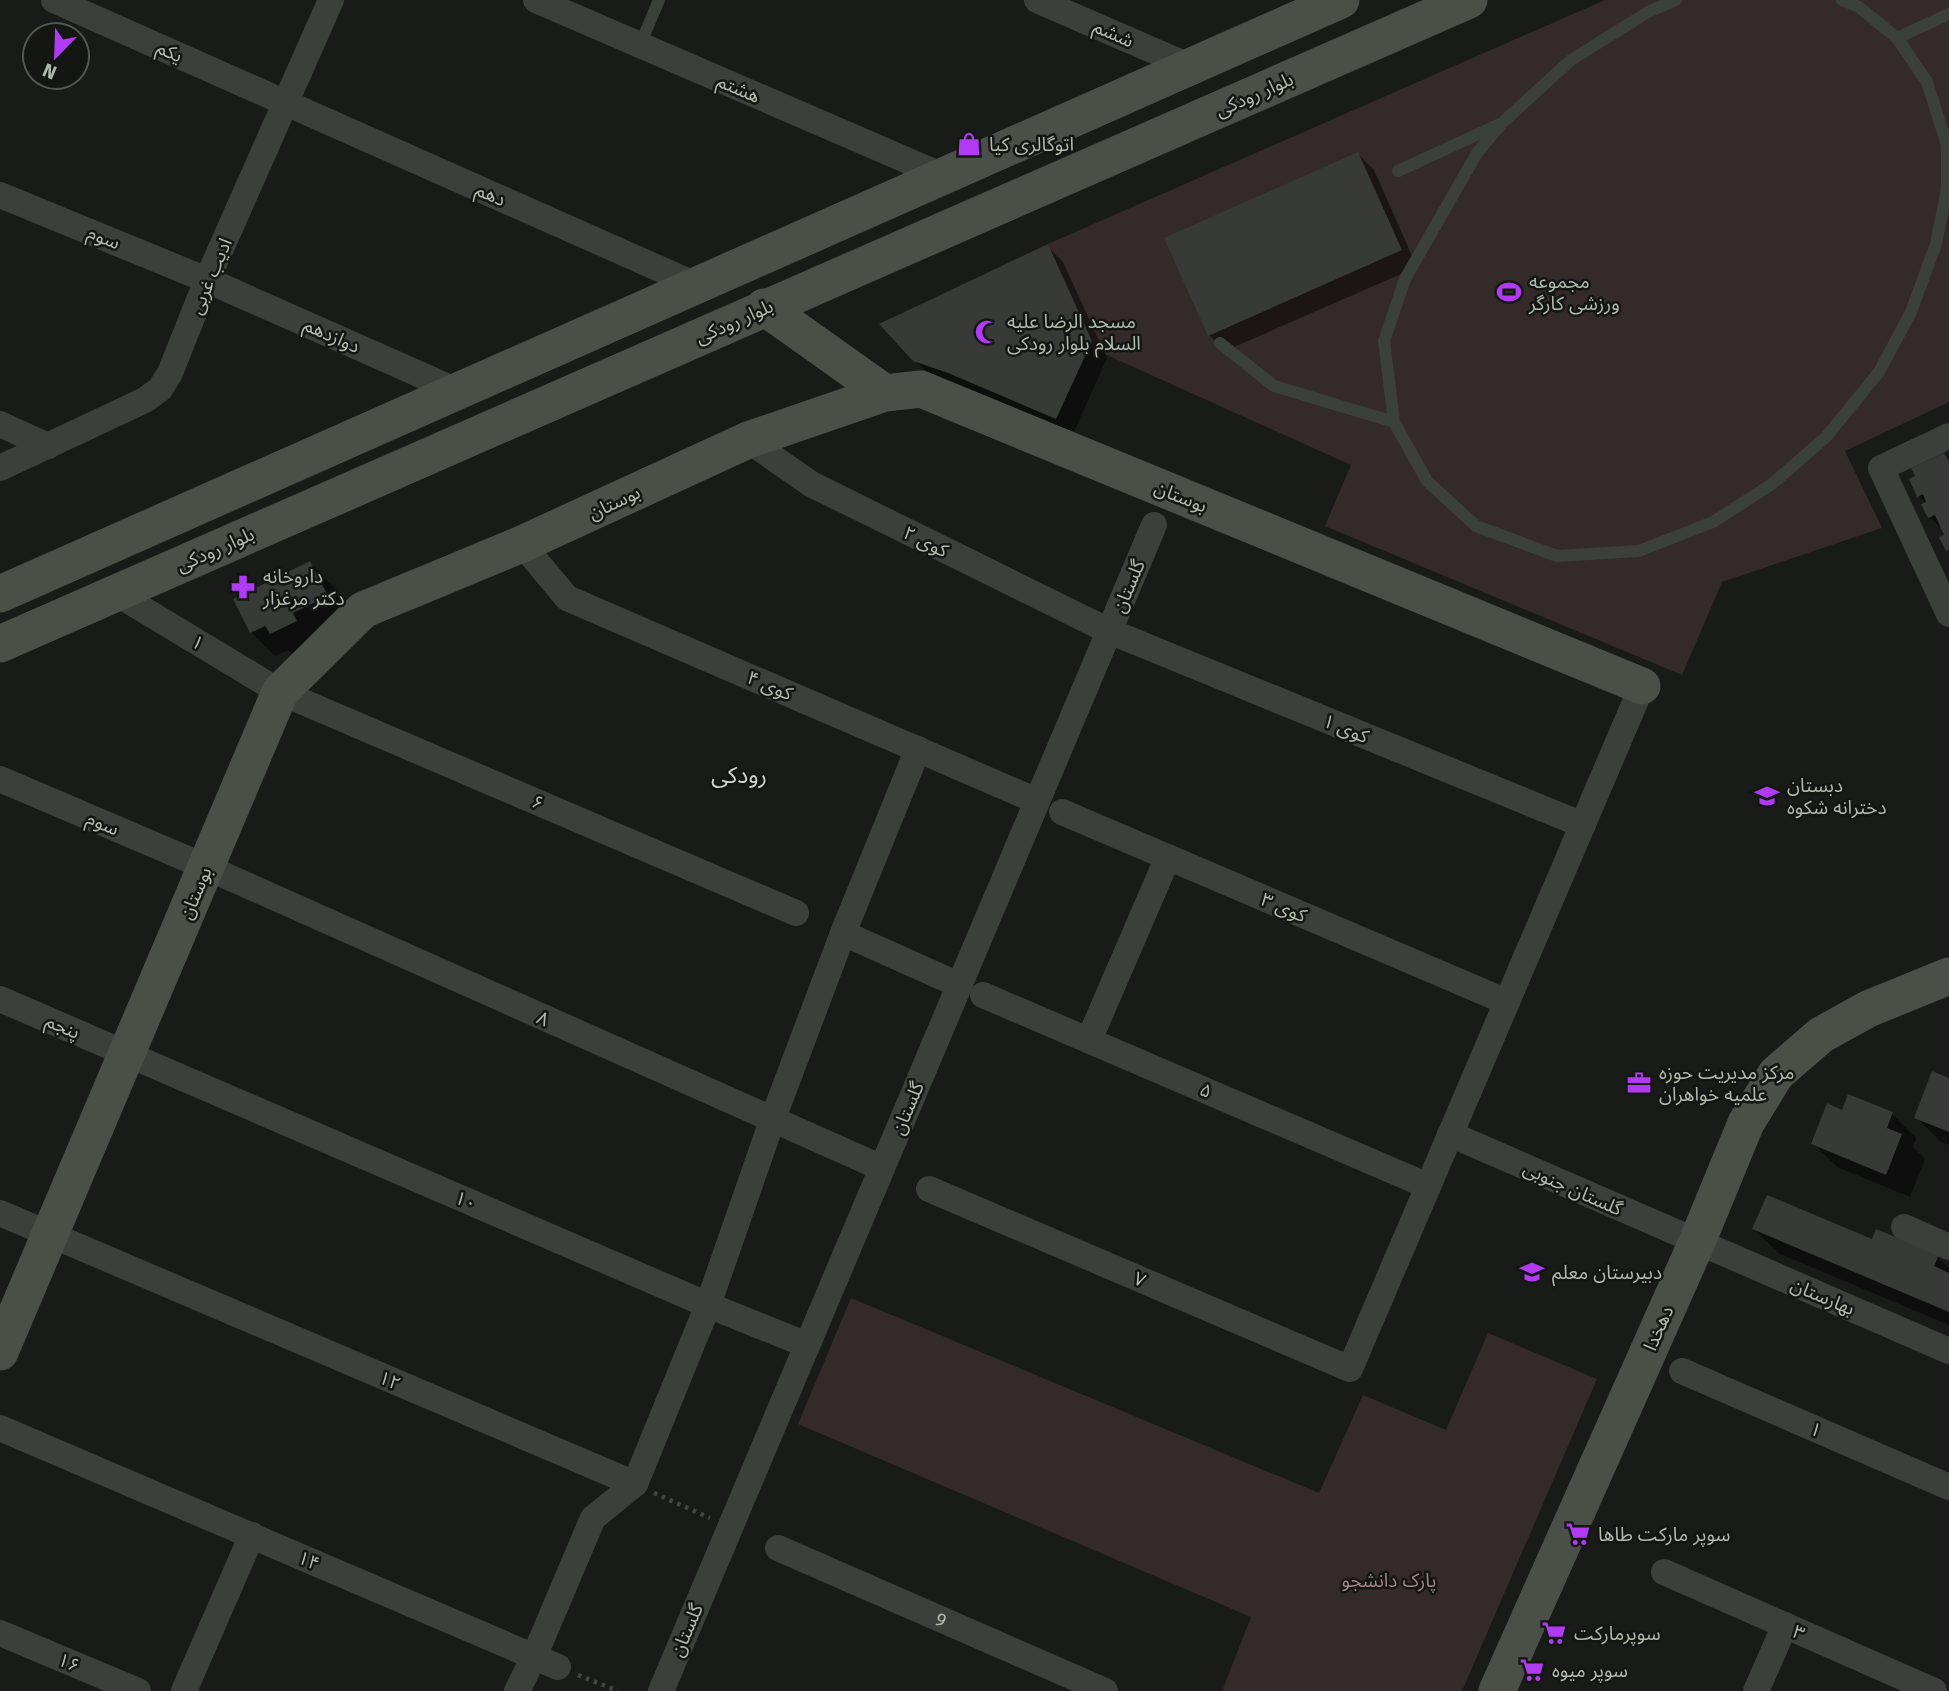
<svg xmlns="http://www.w3.org/2000/svg" width="1949" height="1691" viewBox="0 0 1949 1691" font-family="'Fira Sans','Noto Sans Arabic',sans-serif">
  <style>
    .green { fill: #342a29 }
    .shadow { fill: #0007 }
    .building { fill: #373a36 }
    .lines { fill: none; stroke-linecap: round; stroke-linejoin: round }
    .path { stroke: #424740; stroke-width: 4.5; stroke-dasharray: 3.5 5; stroke-linecap: butt }
    .lane { stroke: #3b403a; stroke-width: 12 }
    .street { stroke: #3b403a; stroke-width: 26 }
    .secondary { stroke: #4a5048; stroke-width: 37 }
    .labels { text-anchor: middle; stroke-width: 5; stroke-linejoin: round; paint-order: stroke }
    .street-label { font-size: 19px; fill: #b1bbab; stroke: #141614 }
    .poi-label { font-size: 19px; fill: #b1bbab; stroke: #141614; text-anchor: start }
    .park-label { font-size: 19px; fill: #a68483; stroke: #141614 }
    .quarter-label { font-size: 23px; fill: #cfd7cd; stroke: #141614 }
  </style>
  <rect width="100%" height="100%" fill="#191b19"/>
  <g class="green">
    <path d="M1605,0h344v402l-104,49 37,77 -160,54 -40,93 -357,-149 26,-61 -262,-118 3,-6 -44,-97z"/>
    <path d="M851,1298l468,195 44,-98 83,35 42,-97 109,46 -135,312h-240l29,-74 -453,-193z"/>
  </g>
  <g class="shadow">
    <path d="M1358,154l16,16 43,97 -192,84 -16,-16z"/>
    <path d="M1047,246l16,16 44,96 -34,76 -142,-58 -17,-16z"/>
    <path d="M1944,455l5,5v92l-4,-20 -15,-15 -4,-13 -7,-8z"/>
    <path d="M310,563l24,24 16,33 -55,37 -7,-7 -13,6 -24,-24z"/>
    <path d="M1949,1080v65l-9,-4 -24,-24z"/>
    <path d="M1849,1096l43,18 24,24 -3,9 12,12 -15,38 -73,-30 -24,-24 30,-31z"/>
    <path d="M1754,1229l119,12 65,16 11,11v57l-171,-72z"/>
  </g>
  <g class="building">
    <path d="M1358,152l44,98 -194,86 -44,-98z"/>
    <path d="M1048,244l44,97 -36,78 -108,-46 -35,-12 -34,-37z"/>
    <path d="M1944,453l5,8v89l-3,1 -7,-14 5,-2 -9,-20 -7,3 -7,-14 5,-2 -3,-8 -6,3 -8,-18 6,-3 -4,-8z"/>
    <path d="M310,561l18,35 -35,17 4,8 -27,13 -5,-8 -15,7 -17,-34z"/>
    <path d="M1932,1071l17,7v54l-35,-14z"/>
    <path d="M1848,1094l45,18 -6,16 15,6 -16,41 -75,-31 16,-41 15,7z"/>
    <path d="M1767,1195l105,44 4,-10 63,26 -5,11 15,7v39l-197,-83z"/>
  </g>
  <g class="lines">
    <g class="path">
      <path d="M654,1493l56,25"/>
      <path d="M578,1675l40,16"/>
    </g>
    <g class="lane">
      <path d="M1676,0l-28,12 -77,48 -68,62 -26,31 -72,126 -21,62 10,81 33,59 49,45 81,30 82,-5 74,-29 59,-38 54,-47 53,-65 32,-60 25,-68 11,-55v-44l-20,-63 -30,-44 -38,-31 -17,-7"/>
      <path d="M1897,38l52,-24"/>
      <path d="M640,45l19,-45"/>
      <path d="M1398,171l102,-47"/>
      <path d="M1220,343l54,43 120,36"/>
    </g>
    <g class="street">
      <path d="M54,0l642,285"/>
      <path d="M536,0l407,176"/>
      <path d="M1037,0l154,67"/>
      <path d="M0,195l207,85 250,111"/>
      <path d="M0,424l48,22"/>
      <path d="M1949,436l-68,32 68,146"/>
      <path d="M748,440l63,44 298,147 474,194"/>
      <path d="M0,468l145,-68 15,-11 10,-16 37,-93 124,-280"/>
      <path d="M522,544l45,54 470,203"/>
      <path d="M116,593l164,99 516,221"/>
      <path d="M0,779l206,88 676,301"/>
      <path d="M1062,812l445,190"/>
      <path d="M843,933l116,52"/>
      <path d="M983,995l445,191"/>
      <path d="M0,999l708,306 99,40"/>
      <path d="M1089,1040l79,-183"/>
      <path d="M1450,1134l499,217"/>
      <path d="M929,1189l421,180 292,-683"/>
      <path d="M0,1213l635,271"/>
      <path d="M1904,1227l45,20"/>
      <path d="M1682,1371l267,116"/>
      <path d="M0,1428l558,239"/>
      <path id="s1" d="M778,1548l327,143"/>
      <path d="M1664,1572l270,119"/>
      <path d="M0,1633l138,58"/>
      <path d="M184,1691l68,-156"/>
      <path d="M517,1691l17,-34 59,-139 42,-34 73,-179 64,-184 71,-188 75,-184"/>
      <path d="M661,1691l493,-1166"/>
      <path d="M1756,1691l29,-66"/>
    </g>
    <g class="secondary">
      <path d="M764,307l121,86"/>
      <path d="M0,594l1341,-594"/>
      <path d="M0,644l1469,-644"/>
      <path d="M0,1352l280,-660 83,-82 159,-66 226,-104 137,-47 36,-4 721,297"/>
      <path d="M1497,1691l200,-449 49,-119 30,-49 45,-39 47,-26 81,-33"/>
    </g>
  </g>
  <defs>
    <g id="shop-bare" transform="scale(1.89)"><path d="M-5-2.5h2.3a2.7 3.5 0 0 1 5.4 0H5L5.5 6h-11ZM-1.5-2.5h3a1.5 2.3 0 0 0-3 0Z" fill="#b13af3" stroke="#141614" stroke-width="2.5" paint-order="stroke"/></g>
    <g id="stadium-bare" transform="scale(1.89)"><path d="M0-5a6.5 5 0 1 0 0 10a6.5 5 0 1 0 0-10ZM-3.5-1.8h7v3.6h-7Z" fill="#b13af3" stroke="#141614" stroke-width="2.5" paint-order="stroke"/></g>
    <g id="mosque-bare" transform="scale(1.89)"><path d="M3.5-4.9A6 6 0 1 0 3.5 4.9A5 5 0 1 1 3.5-4.9Z" fill="#b13af3" stroke="#141614" stroke-width="2.5" paint-order="stroke"/></g>
    <g id="pharmacy-bare" transform="scale(1.89)"><path d="M-2-6h4v4h4v4h-4v4h-4v-4h-4v-4h4Z" fill="#b13af3" stroke="#141614" stroke-width="2.5" paint-order="stroke"/></g>
    <g id="school-bare" transform="scale(1.89)"><path d="M0-5L7-2L0 1L-7-2ZM-4 1L0 2.5L4 1V4Q0 6-4 4Z" fill="#b13af3" stroke="#141614" stroke-width="2.5" paint-order="stroke"/></g>
    <g id="office-bare" transform="scale(1.89)"><path d="M-6-3h4V-5.5h4V-3h4V5H-6ZM-1-4.5V-3h2v-1.5ZM-6 0V1H6V0Z" fill="#b13af3" stroke="#141614" stroke-width="2.5" paint-order="stroke"/></g>
    <g id="supermarket-bare" transform="scale(1.89)"><path d="M-6-5.5h2.5l.6 2H6L4.5 2H-2.5L-4.4-4H-6ZM-1.5 3.2a1.3 1.3 0 1 0 .1 0ZM3 3.2a1.3 1.3 0 1 0 .1 0Z" fill="#b13af3" stroke="#141614" stroke-width="2.5" paint-order="stroke"/></g>
  </defs>
  <g fill-rule="evenodd">
    <use href="#shop-bare" x="969" y="144"/>
    <use href="#stadium-bare" x="1509" y="292"/>
    <use href="#mosque-bare" x="987" y="332"/>
    <use href="#pharmacy-bare" x="243" y="587"/>
    <use href="#school-bare" x="1767" y="796"/>
    <use href="#office-bare" x="1639" y="1083"/>
    <use href="#school-bare" x="1532" y="1272"/>
    <use href="#supermarket-bare" x="1578" y="1534"/>
    <use href="#supermarket-bare" x="1554" y="1633"/>
    <use href="#supermarket-bare" x="1532" y="1670"/>
  </g>
  <g class="labels">
    <g class="street-label">
      <text transform="translate(1114 33) rotate(24)" y="7">ششم</text>
      <text transform="translate(170 51) rotate(24)" y="7">یکم</text>
      <text transform="translate(739 88) rotate(23)" y="7">هشتم</text>
      <text transform="translate(1254 94) rotate(-24)" y="7">بلوار رودکی</text>
      <text transform="translate(491 194) rotate(24)" y="7">دهم</text>
      <text transform="translate(104 237) rotate(22)" y="7">سوم</text>
      <text transform="translate(210 276) rotate(-67)" y="7">ادیب غربی</text>
      <text transform="translate(734 321) rotate(-24)" y="7">بلوار رودکی</text>
      <text transform="translate(332 335) rotate(24)" y="7">دوازدهم</text>
      <text transform="translate(1181 496) rotate(22)" y="7">بوستان</text>
      <text transform="translate(614 502) rotate(-25)" y="7">بوستان</text>
      <text transform="translate(926 541) rotate(26)" y="7">کوی ۲</text>
      <text transform="translate(215 549) rotate(-24)" y="7">بلوار رودکی</text>
      <text transform="translate(1128 586) rotate(-67)" y="7">گلستان</text>
      <text transform="translate(198 642) rotate(31)" y="7">۱</text>
      <text transform="translate(770 685) rotate(23)" y="7">کوی ۴</text>
      <text transform="translate(1346 728) rotate(22)" y="7">کوی ۱</text>
      <text transform="translate(538 802) rotate(23)" y="7">۶</text>
      <text transform="translate(103 823) rotate(23)" y="7">سوم</text>
      <text transform="translate(195 893) rotate(-67)" y="7">بوستان</text>
      <text transform="translate(1284 907) rotate(23)" y="7">کوی ۳</text>
      <text transform="translate(543 1018) rotate(24)" y="7">۸</text>
      <text transform="translate(63 1026) rotate(23)" y="7">پنجم</text>
      <text transform="translate(1206 1090) rotate(23)" y="7">۵</text>
      <text transform="translate(907 1108) rotate(-67)" y="7">گلستان</text>
      <text transform="translate(1573 1188) rotate(24)" y="7">گلستان جنوبی</text>
      <text transform="translate(466 1200) rotate(23)" y="7">۱۰</text>
      <text transform="translate(1140 1279) rotate(23)" y="7">۷</text>
      <text transform="translate(1823 1296) rotate(23)" y="7">بهارستان</text>
      <text transform="translate(1658 1328) rotate(-66)" y="7">دهخدا</text>
      <text transform="translate(390 1380) rotate(23)" y="7">۱۲</text>
      <text transform="translate(1816 1429) rotate(24)" y="7">۱</text>
      <text transform="translate(309 1560) rotate(23)" y="7">۱۴</text>
      <text dy="7" stroke="none"><textPath href="#s1" startOffset="178">9</textPath></text>
      <text transform="translate(686 1630) rotate(-67)" y="7">گلستان</text>
      <text transform="translate(1799 1632) rotate(24)" y="7">۳</text>
      <text transform="translate(69 1662) rotate(23)" y="7">۱۶</text>
    </g>
    <g class="poi-label">
      <text x="989" y="151">اتوگالری کیا</text>
      <text x="1529" y="288">مجموعه<tspan x="1529" dy="22">ورزشی کارگر</tspan></text>
      <text x="1007" y="328">مسجد الرضا علیه<tspan x="1007" dy="22">السلام بلوار رودکی</tspan></text>
      <text x="263" y="583">داروخانه<tspan x="263" dy="22">دکتر مرغزار</tspan></text>
      <text x="1787" y="792">دبستان<tspan x="1787" dy="22">دخترانه شکوه</tspan></text>
      <text x="1659" y="1079">مرکز مدیریت حوزه<tspan x="1659" dy="22">علمیه خواهران</tspan></text>
      <text x="1552" y="1279">دبیرستان معلم</text>
      <text x="1598" y="1541">سوپر مارکت طاها</text>
      <text x="1574" y="1640">سوپرمارکت</text>
      <text x="1552" y="1677">سوپر میوه</text>
    </g>
    <g class="park-label">
      <text x="1389" y="1587">پارک دانشجو</text>
    </g>
    <g class="quarter-label">
      <text x="739" y="783">رودکی</text>
    </g>
  </g>
  <g transform="translate(56 56) rotate(203)"><circle r="33" fill="#141614" stroke="#535850" stroke-width="2"/>
  <path d="M0-5L12 26L0 18L-12 26Z" fill="#b13af3"/>
  <text y="-10" font-size="19" font-weight="bold" text-anchor="middle" fill="#b1bbab">N</text>
  </g>
</svg>
